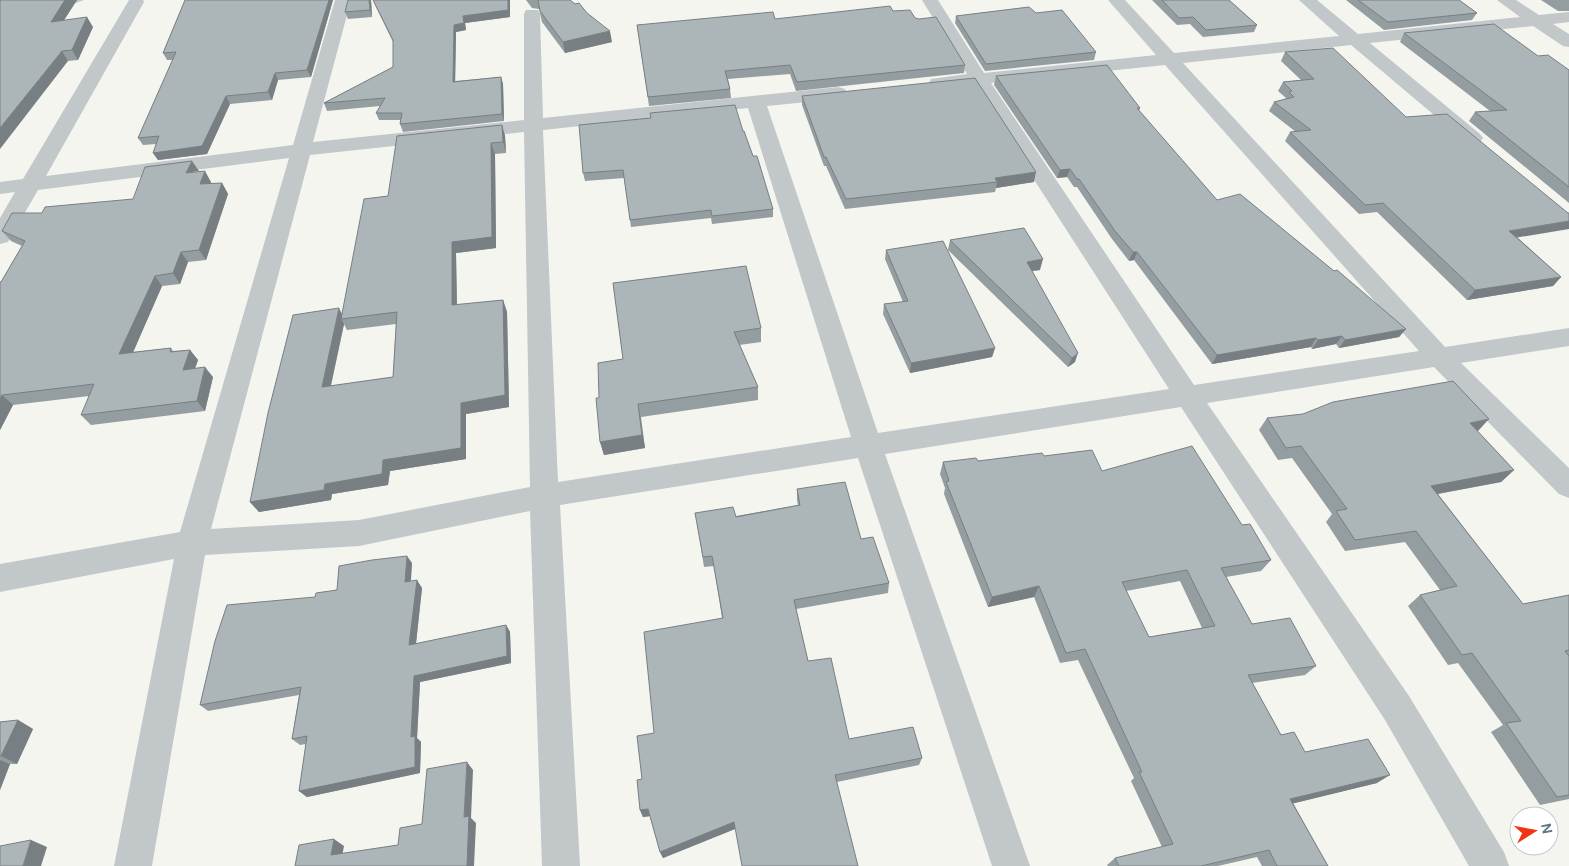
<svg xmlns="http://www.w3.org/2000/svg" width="1569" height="866" viewBox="0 0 1569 866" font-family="'DM Sans',sans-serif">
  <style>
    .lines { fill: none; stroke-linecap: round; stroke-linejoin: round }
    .stream { fill: #bccace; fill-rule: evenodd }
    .street { fill: #c2c7c9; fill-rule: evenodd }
    .wall { fill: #949d9f; fill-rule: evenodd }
    .shaded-wall { fill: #787f82 }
    .building { fill: #acb6b9; stroke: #787f82; fill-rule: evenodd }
  </style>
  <rect width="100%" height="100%" fill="#f5f5f0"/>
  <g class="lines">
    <path class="stream" d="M74,0h10l-22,8 -3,-2z"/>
    <path class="street" d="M129,0h14l1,2 -98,174 247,-31 42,-145h16l-38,142 211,-22v-106l2,-4h12l2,4 3,104 295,-31 7,2 2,4 -2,4 -7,2 -71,7 111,327 291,-44 -196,-304 -35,4 -7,-2 -2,-4 2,-4 36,-5 -45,-74h16l46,73 172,-18 -48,-55h17l49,53 165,-17 -40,-36h18l41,34 162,-17 -23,-17h19l23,15 30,-3v10l-16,2 16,10v13l-6,-1 -30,-20 -163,17 110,91 3,4 -3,4 -7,2 -7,-2 -115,-97 -168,18 262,284 124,-19v18l-108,17 108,105v30l-10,-4 -125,-127 -227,36 202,293 95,156 5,14h-40l-84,-146 -204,-313 -296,47 145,412h-38l-134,-408 -298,47 20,361h-38l-12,-355 -171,35 -154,9 -53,311h-38l60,-307 -174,33v-28l180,-32 109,-374 -251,32 -30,52 -8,2v-26l15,-26 -15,2v-12l23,-3zM1165,65l254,286 -225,34 -203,-302zM748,108l103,329 -293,45 -15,-352zM524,132l6,355 -171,33 -148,9 99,-374z"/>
  </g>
  <g class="wall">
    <path d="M0,0h77l-13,20 29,7 -15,33 -10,1z"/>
    <path d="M185,0h148l-22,77 -33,3 -6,20 -42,4 -23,50 -49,6 -5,-7 3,-9 -13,1 -5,-7 35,-78h-6l-4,-7z"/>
    <path d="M348,0h23l1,17 -24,2 -3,-7z"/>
    <path d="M373,0h137v17l-45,6 1,7 -10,2 -1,49 46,-4 2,7 1,37 -101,11 -3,-8 1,-4h-22l-3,-7 4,-7 -53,5 -3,-8 69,-36v-25l-17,-35z"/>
    <path d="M526,0h44l17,13 25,29 -47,11 -23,-31 -3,-13 -7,-1z"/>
    <path d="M1152,0h77l28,25 -3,7 -51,5 -13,-13 -13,1z"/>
    <path d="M1346,0h113l18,13 -5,7 -88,10z"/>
    <path d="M1541,0h28v11h-11z"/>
    <path d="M893,11l22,7 50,47 -1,8 -168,18 -6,-17 -62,5 2,10 1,9 -82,8 -12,-81 138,-6z"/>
    <path d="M1036,13l60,39 -2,8 -109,11 -30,-48 1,-7z"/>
    <path d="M1404,33l134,23 31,14v133l-100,-82 6,-9 15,-1 -90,-69z"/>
    <path d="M1285,52l232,185 44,40 -8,9 -86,14 -90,-88 -18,2 -74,-73 5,-9h6l-27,-21 5,-9 11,-3 1,-1 -8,-7 5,-9 18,-2 -20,-19z"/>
    <path d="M996,76l144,32 -1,3 78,89 117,71 72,58 -7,8 -60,11 -3,-4 -24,5 -1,-2 -99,17 -78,-104 -5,1 -17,-22 -35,-52h-3l-7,-10 -10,1 -63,-93z"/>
    <path d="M802,96l232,86 -38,6 -1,4 -150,17 -19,-43h-2l-22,-61z"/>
    <path d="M502,125l3,11 1,17 -11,1 1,94 -40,5 1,52 46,-5 4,12 2,95 -43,7v45l-76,12 -2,14 -56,9 -1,6 -72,12 -9,-10 92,-188 46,-118zM344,324l3,6 49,-6 -3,53 -62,9z"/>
    <path d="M743,131l10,25 20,53v8l-61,7 -1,-6 -80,9 -7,-49 -39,3 -2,-8z"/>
    <path d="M198,172l13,10 -1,2 12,-1 6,11 -22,66 -18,2 -8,22 -18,2 -29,66 38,-4 2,3 17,-1 8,10 -3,8 18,9 -8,34 -114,14 -10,-10 8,-19 -76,9 -13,25v-148h1l21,-36 -11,-5 -9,-10 40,-18 91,-14z"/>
    <path d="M950,240l90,30 -8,1 43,91 -7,5 -120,-117z"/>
    <path d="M886,250l109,98 -3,9 -82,16 -27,-59 1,-10 19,-2 -18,-43z"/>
    <path d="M613,283l148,45v14l-22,3 19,42v13l-117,17 4,31 -41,7 -4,-13 -1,-44 24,-39z"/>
    <path d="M1267,418l211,13h-1l37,39 -13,12 -63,12 85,110 46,-9v204l-29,6 -49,-73 12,-7 -45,-62 -10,2 -40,-59 12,-11 20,-5 -35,-48 -60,9 -19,-29 6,-8 -40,-56 -14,2 -19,-30z"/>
    <path d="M1044,456l58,15 140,54 29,35 -10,11 -35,6 26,47 64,42 -11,9 -53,8 29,52 24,17 72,31 -84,20 35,63h-66l-5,-9 -39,9h-110l-1,-1 8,-7 47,-11 -31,-66 3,-3 -56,-118 -18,3 -26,-66 -46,10 -44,-113 1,-6 -5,-14 3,-12 35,-1zM1180,581l22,47 -53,9 -23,-46z"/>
    <path d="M797,489l64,50 28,44 -1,10 -92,16 12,52 41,78 73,19 -3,7 -82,17 -102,47 -72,29 -3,-6 -10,-36 -7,1 -3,-7 2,-31 12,-46 68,-115 -8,-52 -10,1 -7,-44 101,-18 -1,-5z"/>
    <path d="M412,563l-1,18 11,7 -6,56 90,-19 4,7 1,31 -91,19 -3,56 4,4 -1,31 -113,24 -8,-6 7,-47 -6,1 -8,-6 7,-44 -91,16 -8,-6 115,-108z"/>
    <path d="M18,720l15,9 -16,35h-7l-10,26v-68z"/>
  </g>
  <g class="shaded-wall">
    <path d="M65,0h12l-20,31 -6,-9z"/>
    <path d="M329,0h4l-22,77 -4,-7z"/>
    <path d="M369,0h2l1,17 -2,-7z"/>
    <path d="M508,0h2v17l-45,6 1,7 -10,2 -1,57 -2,-7 1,-57 9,-9z"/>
    <path d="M87,17l6,10 -15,33 -6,-10z"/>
    <path d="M610,31l2,11 -47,11 -2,-11z"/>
    <path d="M62,51l6,10 -68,88v-21z"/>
    <path d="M275,73l3,7 -6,20 -4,-8z"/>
    <path d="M501,77l2,7 1,37 -2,-7z"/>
    <path d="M226,96l4,8 -23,50 -49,6 -5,-7z"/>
    <path d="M502,125l3,11 1,17 -3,-11z"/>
    <path d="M491,143l4,11 1,94 -40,5 1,64 -5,-12v-63z"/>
    <path d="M192,161l7,10 -13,2z"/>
    <path d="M1070,169l-3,8 -10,1 3,-8z"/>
    <path d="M205,171l6,11 -4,13 -7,-11z"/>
    <path d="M1036,172l-2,10 -38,6 1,-6 -2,-4z"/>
    <path d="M222,183l6,11 -22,66 -7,-10z"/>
    <path d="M1569,221v8l-67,11 7,-9z"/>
    <path d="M181,252l7,10 -8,22 -7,-11z"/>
    <path d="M1133,252h4l-3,8 -5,1z"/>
    <path d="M1043,259l-3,11 -16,2 3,-10z"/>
    <path d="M155,276l7,10 -34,78 -9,-10z"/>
    <path d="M1561,277l-8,9 -86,14 8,-10z"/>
    <path d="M503,300l4,12 2,95 -43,7v45l-76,12 -2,14 -56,9 -1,6 -72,12 -9,-10 75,-18 136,-81z"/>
    <path d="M339,308l5,10 -3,1 3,5 -16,74 -6,-11z"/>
    <path d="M1406,329l-7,8 -60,11 6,-8z"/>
    <path d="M1342,336l-6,8 -24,5 6,-9z"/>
    <path d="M1316,338l-5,9 -99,17 5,-9z"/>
    <path d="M995,348l-3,9 -82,16 1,-10z"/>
    <path d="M190,350l8,10 -7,20 -8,-10z"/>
    <path d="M1078,353l-3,9 -7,5 4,-9z"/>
    <path d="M205,367l8,10 -8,34 -8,-10z"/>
    <path d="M2,395l11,10 -13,25v-31z"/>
    <path d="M638,404l7,44 -41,7 -4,-13z"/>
    <path d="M1489,419l-11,12 -20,3 12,-11z"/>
    <path d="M1514,470l-13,12 -81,15 11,-11z"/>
    <path d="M407,556l5,7 -2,26 -5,-7z"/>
    <path d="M417,580l5,8 -7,64 -6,-7z"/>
    <path d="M1039,586l-5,11 -46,10 4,-10z"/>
    <path d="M506,625l4,7 1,31 -91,19 -3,56 4,4 -1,31 -113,24 -8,-6 112,-54 3,-61z"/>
    <path d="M18,720l15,9 -16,35 -16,-8z"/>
    <path d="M0,760l10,4 -10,26z"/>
    <path d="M467,762l6,8 -2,48 5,5 -2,43h-7l-3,-49z"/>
    <path d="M1390,775l-13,8 -98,24 11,-8z"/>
    <path d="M648,809l3,7 -8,1 -3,-7z"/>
    <path d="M734,822l1,7 -72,29 -3,-6z"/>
    <path d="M334,839l10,7 -3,16 -10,-7z"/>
    <path d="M31,840l16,7 -6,19h-18z"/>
  </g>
  <g class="building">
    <path d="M0,0h65l-14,22 36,-5 -15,33 -10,1 -62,77z"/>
    <path d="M185,0h144l-22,70 -32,3 -7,19 -42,4 -24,50 -49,7 6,-17 -21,2 38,-86 -13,1z"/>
    <path d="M348,0h21l1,10 -25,2z"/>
    <path d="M373,0h135v10l-45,6 1,7 -10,2 -1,57 48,-5 1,37 -102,10 2,-11h-26l9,-15 -61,5 69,-36v-27z"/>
    <path d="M538,0h32l5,4 4,-1 8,10 23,18 -47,11 -23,-31z"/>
    <path d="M1162,0h67l28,25 -51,5 -13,-13 -14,1z"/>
    <path d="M1358,0h101l18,13 -89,9z"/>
    <path d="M890,6l3,5 17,-1 5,8 4,1 17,-2 29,48 -168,17 -7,-17 -65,6 5,18 -82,8 -11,-72 136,-13 2,7z"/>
    <path d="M1029,7l7,6 26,-3 34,42 -110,12 -30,-48z"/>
    <path d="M1494,24l44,32 10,-1 21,15v117l-94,-75 32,-2 -103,-77z"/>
    <path d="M1333,48l73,69 41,-3 121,99h1v8l-60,10 52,46 -86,13 -92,-87 -18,2 -75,-73 21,-2 -37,-28 20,-5 -5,-5 3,-1 -9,-9 31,-3 -29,-27z"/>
    <path d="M1107,65l33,43h-3l80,92 23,-6 94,77 3,-1 69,59 -61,11 -3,-4 -24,4 -2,-2 -99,17 -80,-103h-4l-18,-21 -36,-52h-2l-7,-10 -10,1 -64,-94z"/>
    <path d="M975,78l61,94 -41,6 2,4 -151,17 -20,-42h-2l-22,-61z"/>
    <path d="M735,105l8,26h1l9,25h4l16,53 -61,7 -1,-6 -81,10 -7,-50 -40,3 -4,-48 72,-7 -1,-5z"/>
    <path d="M502,125l1,17 -12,1 1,94 -40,5v63l51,-5 2,95 -44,8v45l-78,12 -1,14 -57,10 -1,6 -74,12 18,-89 25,-98 46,-7 -17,79 71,-10 4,-65 -56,7 23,-120 24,-3 9,-60z"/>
    <path d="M192,161l-6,12 19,-2 -5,13 22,-1 -23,67 -18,2 -8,21 -18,3 -36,78 52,-6 -1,4 20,-2 -7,20 22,-3 -8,34 -116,14 13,-31 -92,11 -2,4v-117h1l24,-41 -23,-10 10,-18h30l3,-6 88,-8 12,-32z"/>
    <path d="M1024,228l19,31 -16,3 51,91 -6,5 -122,-118z"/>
    <path d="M943,241l52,107 -84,15 -27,-59 24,-3 -22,-51z"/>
    <path d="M746,266l15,62 -27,4 24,55 -120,17 4,31 -42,7 -4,-44h3l-1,-35 25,-4 -10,-76z"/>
    <path d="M1453,381l36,38 -19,4 44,47 -83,16 92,118 46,-9v55l-4,1 4,5v139l-12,2 -51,-74 15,-2 -49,-68 -10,2 -42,-60 37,-9 -41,-55 -61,9 -19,-29 11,-2 -46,-63 -15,2 -19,-30 36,-4 30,-12z"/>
    <path d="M1192,446l50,79 8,-1 21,36 -50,8 31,56 38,-6 26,48 -68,9 33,60 13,-3 11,20 63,-13 22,36 -100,24 38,67h-51l-8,-16 -68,16h-82l-4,-8 58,-14 -34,-72h3l-57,-123 -19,4 -27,-67 -47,11 -46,-115 3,-1 -6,-19 33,-4 2,3 64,-8 2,3 48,-6 10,21zM1187,570l28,56 -66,11 -27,-55z"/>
    <path d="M845,482l16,57 12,-2 16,46 -95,17 14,61 23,-3 18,81 64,-12 9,31 -87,17 23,91h-116l-8,-44 -74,30 -12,-43 -8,1 -3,-30 5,-1 -5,-43 17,-3 -10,-101 79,-14 -11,-62 -9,1 -8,-44 38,-6 3,10 64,-12 -3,-16z"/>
    <path d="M407,556l-2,26 12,-2 -8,65 97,-20 1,31 -93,20 -3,61 4,-1v31l-116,24 8,-55 -15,3 9,-52 -101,18 15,-64 12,-36 88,-8 1,-4 21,-3 2,-24 33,-6z"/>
    <path d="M18,720l-17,36h-1v-34z"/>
    <path d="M467,762l-3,55 5,-1 -2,50h-172l4,-21 35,-6 -3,16 67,-10 2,-17 22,-4 5,-55z"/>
    <path d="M31,840l-8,26h-23v-20z"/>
  </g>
  <g transform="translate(1534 831) rotate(79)"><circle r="24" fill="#ffffff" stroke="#c0c9ce"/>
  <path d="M0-4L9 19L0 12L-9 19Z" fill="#f13514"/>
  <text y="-8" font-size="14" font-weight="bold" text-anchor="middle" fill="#617884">N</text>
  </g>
</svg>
